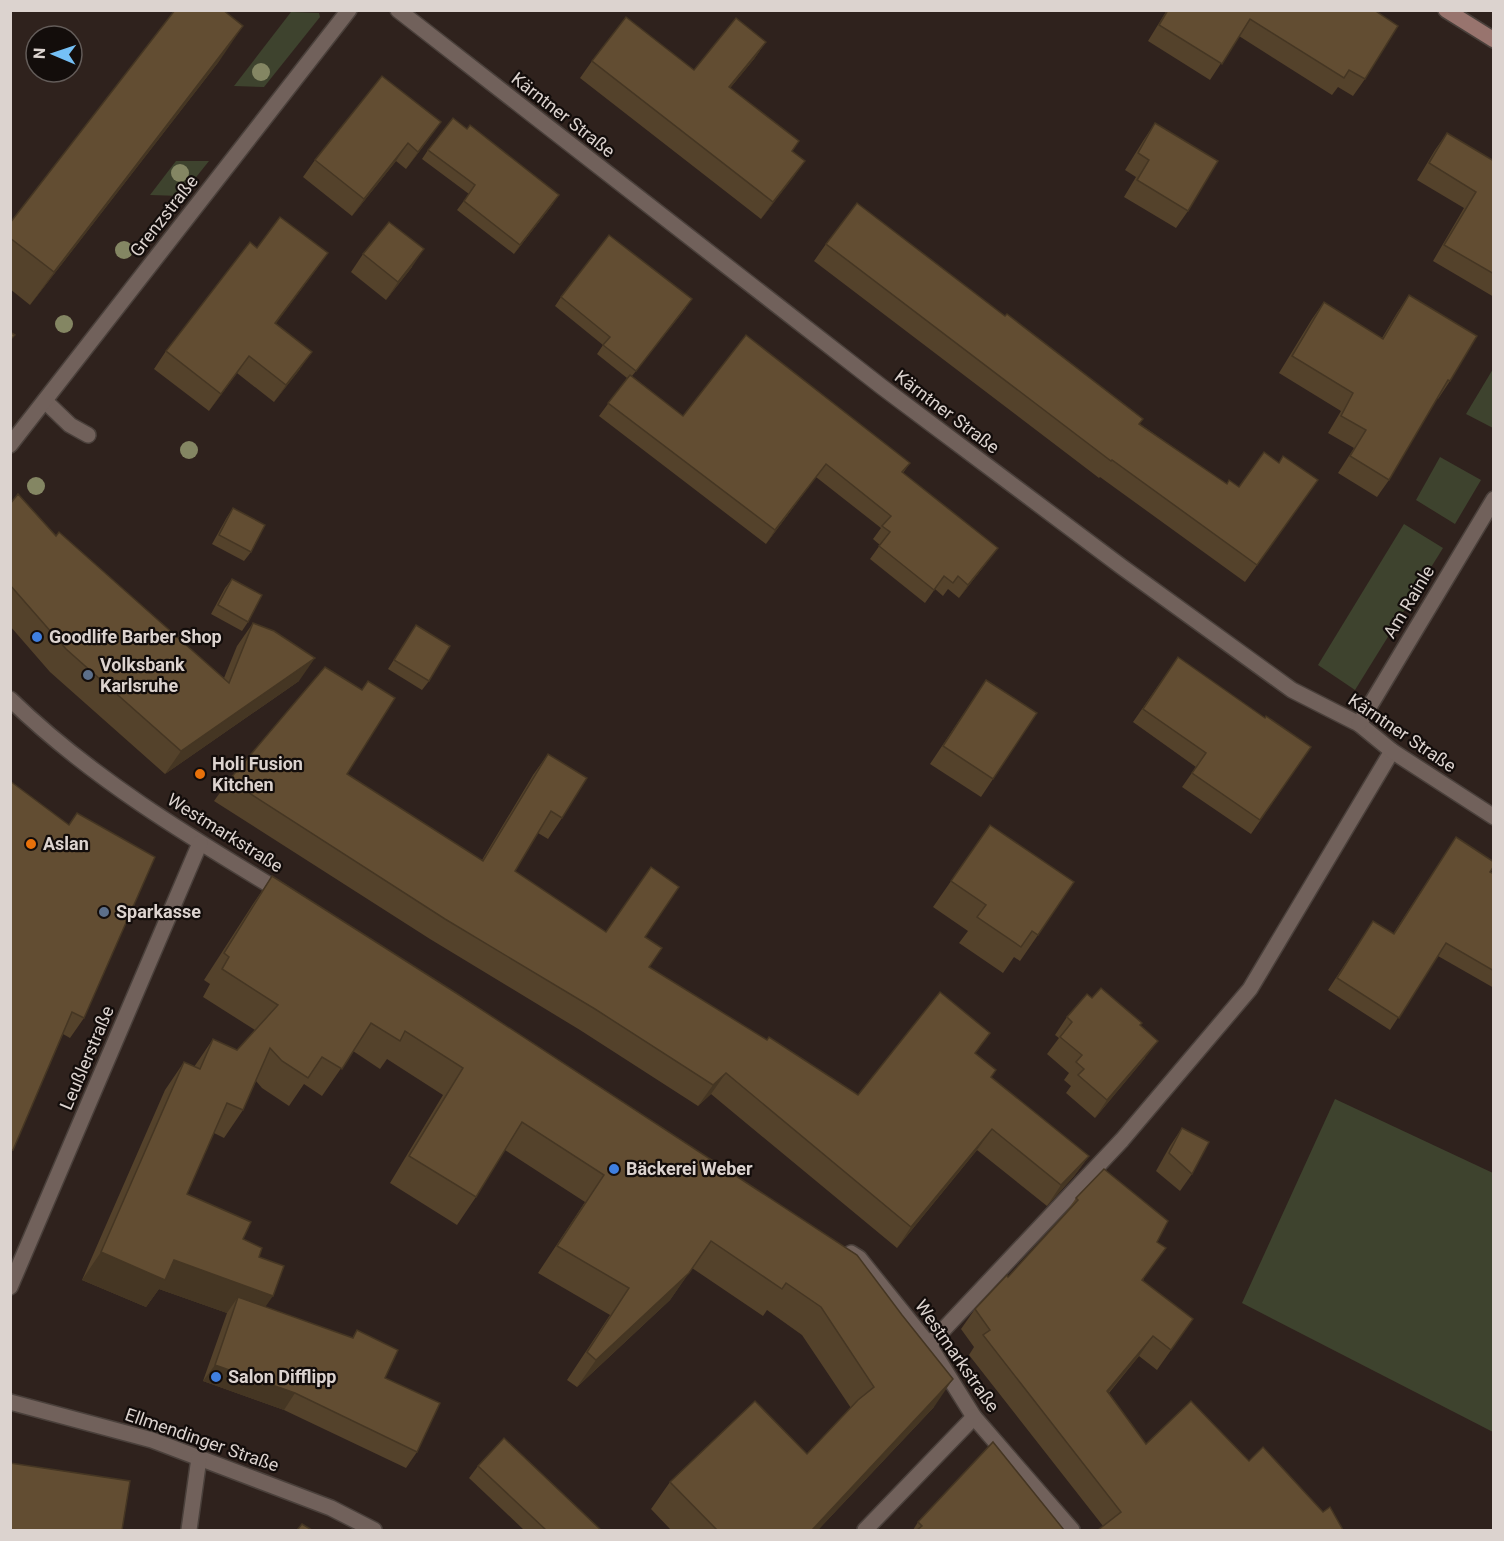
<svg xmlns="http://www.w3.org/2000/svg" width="1504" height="1541" viewBox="0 0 1504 1541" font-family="Roboto,sans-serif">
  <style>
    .green { fill: #3e432e }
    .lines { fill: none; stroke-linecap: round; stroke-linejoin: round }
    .lane-casing { stroke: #4a403b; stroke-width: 18 }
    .street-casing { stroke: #4a403b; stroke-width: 18 }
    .secondary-casing { stroke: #4a403b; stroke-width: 18 }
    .lane { stroke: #71615b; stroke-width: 15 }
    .street { stroke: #71615b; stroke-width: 15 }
    .secondary { stroke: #98746e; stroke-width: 15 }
    .tree { fill: #848663 }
    .wall { fill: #54422b }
    .shaded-wall { fill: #453623 }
    .building { fill: #624d32; stroke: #453623; stroke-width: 1.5 }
    .shop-dot { fill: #3f7fe0; stroke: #130d0b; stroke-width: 2 }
    .service-dot { fill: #5c6f8a; stroke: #130d0b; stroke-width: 2 }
    .food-dot { fill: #e8710a; stroke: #130d0b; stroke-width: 2 }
    .labels { text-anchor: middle; stroke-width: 4.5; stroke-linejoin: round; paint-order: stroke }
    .street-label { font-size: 18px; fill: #dcd3cf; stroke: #130d0b }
    .poi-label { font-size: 18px; font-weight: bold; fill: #dcd3cf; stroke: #130d0b; text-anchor: start }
  </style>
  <rect width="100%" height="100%" fill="#2f221d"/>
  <g class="green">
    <path d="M291,12l28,1 1,4 -56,70 -30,-1z"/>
    <path d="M176,161h33l-28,35 -31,-1z"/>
    <path d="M1493,369l1,59h-1l-27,-14z"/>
    <path d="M1440,457l41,23 -26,44 -39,-24z"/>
    <path d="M1404,524l39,24 -88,142 -37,-25z"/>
    <path d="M1335,1099l158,74v259l-251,-129z"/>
  </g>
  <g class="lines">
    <g class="lane-casing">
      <g id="lane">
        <path d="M45,401l25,24 18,10"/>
        <path d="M929,1345l193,-205 128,-151 142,-238"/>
      </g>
    </g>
    <g class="street-casing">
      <g id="street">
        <path d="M398,10l484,377 240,180 170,123 67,34 33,27 102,66"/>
        <path d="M10,445l339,-435"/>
        <path d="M10,699c80,78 178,137 273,194"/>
        <path d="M1359,724l135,-225"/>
        <path d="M851,1253l8,5 70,87 45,72 98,113"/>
        <path d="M10,1287l190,-444"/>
        <path d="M10,1402l142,38 179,68 43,22"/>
        <path d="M189,1530l10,-72"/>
        <path d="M865,1530l109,-113"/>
      </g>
    </g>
    <g class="secondary-casing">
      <path id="secondary" d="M1446,10l48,30"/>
    </g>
    <use href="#lane" class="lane"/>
    <use href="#street" class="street"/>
    <use href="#secondary" class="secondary"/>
  </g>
  <g class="tree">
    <circle cx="261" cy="72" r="9"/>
    <circle cx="180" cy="173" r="9"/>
    <circle cx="124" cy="250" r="9"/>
    <circle cx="64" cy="324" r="9"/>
    <circle cx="189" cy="450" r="9"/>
    <circle cx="36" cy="486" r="9"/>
  </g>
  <g class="wall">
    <path d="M1167,10h207l-9,69 -12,17 -15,-9 -6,8 -93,-59 -29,44 -62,-39z"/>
    <path d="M766,42l-12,17 -24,29 62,63 13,10 -44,58 -181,-141 12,-17 102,9z"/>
    <path d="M220,60l-190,245 -20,-16v-66z"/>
    <path d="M1155,123l33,88 -12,17 -52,-31 12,-20 -11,-7 18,-29z"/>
    <path d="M1447,133l47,28v136l-61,-36 31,-53 -47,-28 18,-30z"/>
    <path d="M428,140l-22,29 -10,-8 -44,55 -49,-39 12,-17z"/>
    <path d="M428,150l125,54 -39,50 -57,-44 12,-16 -47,-35z"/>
    <path d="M826,244l314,180 87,60 12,3 39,-24 40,17 -73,102 -145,-105 -1,1 -285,-217z"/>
    <path d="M257,248l71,5 -53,71 25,45 -26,33 -37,-29 -28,38 -55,-42 12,-18z"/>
    <path d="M363,254l49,13 -26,33 -35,-28z"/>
    <path d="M1409,295l41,86 -12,18 -1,-1 -48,82 -12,17 -39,-24 16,-25 -26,-15 13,-22 -62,-38 33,-54 12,-17 58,36 15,-25z"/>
    <path d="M561,297l125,11 -54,68 51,40 227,47 -7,10 85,88 -29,37 -11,-9 -5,7 -8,-7 -10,14 -55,-44 10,-14 -7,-6 8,-11 -65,-51 -50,67 -167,-128 28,-38 -30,-24 6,-9 -48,-39z"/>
    <path d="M10,504l46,32 168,142 13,-32 16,-23 46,58 -134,93 -115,-102 -40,-46z"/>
    <path d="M233,508l18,44 -7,9 -32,-17 15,-27z"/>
    <path d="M232,579l16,43 -6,9 -31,-17 14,-26z"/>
    <path d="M416,625l13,56 -7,9 -34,-21z"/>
    <path d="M1178,657l87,61 46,29 -60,87 -69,-47 14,-20 -63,-45z"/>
    <path d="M986,680l7,99 -12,18 -51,-33z"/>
    <path d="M548,754l14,64 -14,21 -10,-6 -23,38 91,61 39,5 4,30 118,73 91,55 118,-41 20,16 -5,7 98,79 -15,20 -27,30 -70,-56 -80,98 -186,-154 -13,12 -118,-76 -150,-91 -216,-138 15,-21 118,-6 135,86 51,-85z"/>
    <path d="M10,781l59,44 8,-12 7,205 -14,20 -7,-4 -50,116 -3,4z"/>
    <path d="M990,825l48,110 -18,26 -6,-4 -11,16 -44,-30 9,-12 -35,-24z"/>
    <path d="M1456,837l34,35 4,2v114l-56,-32 -48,74 -62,-40 45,-69 20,13z"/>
    <path d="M272,876l585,379 77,152 -116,123h-147l-20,-21 19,-27 137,-28 44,-46 -49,-73 -35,-25 -4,6 -71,-48 -22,32 -93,87 -10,-7 43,-65 -72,-42 47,-71 -80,-52 -29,47 -19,28 -67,-42 53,-88 -56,-36 -7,10 -27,-18 -31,45 -18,-12 -15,22 -27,-18 -6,-7 -13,29 -19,28 -10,-5 -27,61 56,45 16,18 7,50 86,31 5,-8 28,48 32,74 -11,16 -122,-58 -81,-29 24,-68 -68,-24 -13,18 -64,-27 83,-190 19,-28 10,5 19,-28 24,11 18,-20 -52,-33 7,-13 -6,-4 49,-76z"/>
    <path d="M1092,998l48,27 5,33 -50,60 -29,-25 5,-7 -7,-6 5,-7 -22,-19 12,-16 -4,-3 12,-18z"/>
    <path d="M1182,1128l10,46 -12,17 -24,-20 14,-25z"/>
    <path d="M1076,1198l81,44 -14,39 50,38 -36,51 -18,-14 -30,37 37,51 103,17 74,51 -220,14 -134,-171 5,-8 -13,-18 14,-20 33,-32 55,-60z"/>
    <path d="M478,1466l123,64h-77l-55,-52z"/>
    <path d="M918,1522l146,8h-151z"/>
  </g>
  <g class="shaded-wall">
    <path d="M243,26l-23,34 -190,245 24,-33z"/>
    <path d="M766,42l-12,17 -37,45 12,-17z"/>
    <path d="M441,122l-13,18 -22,29 12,-17z"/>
    <path d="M408,143l-12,18 -44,55 12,-17z"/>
    <path d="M805,161l-12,17 -32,41 12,-17z"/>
    <path d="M559,195l-6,9 -39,50 6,-9z"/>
    <path d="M424,249l-12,18 -26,33 12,-18z"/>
    <path d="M328,253l-12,17 -53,71 12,-18z"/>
    <path d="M312,352l-12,17 -26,33 12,-17z"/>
    <path d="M249,356l-12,17 -28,38 12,-17z"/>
    <path d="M826,464l-10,13 -50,67 9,-14z"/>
    <path d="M998,548l-10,13 -29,37 9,-13z"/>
    <path d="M315,658l-16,23 -134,93 16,-23z"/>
    <path d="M1158,1041l-13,17 -50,60 12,-18z"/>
    <path d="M726,1073l-15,21 -13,12 15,-21z"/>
    <path d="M992,1129l-15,21 -80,98 14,-21z"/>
    <path d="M1089,1156l-15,20 -27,30 14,-21z"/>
    <path d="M101,1252l73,8 99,36 -19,27 -16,-26 -11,16 -68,-24 -13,18 -64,-27z"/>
    <path d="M689,1273l-19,27 -93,87 19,-27z"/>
    <path d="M1153,1336l-14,20 -46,55 14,-20z"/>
    <path d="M215,1365l80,28 -11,17 -81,-29z"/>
    <path d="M953,1379l-19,28 -116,123h-6z"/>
  </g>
  <g class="building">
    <path d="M175,10h48l20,16 -189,246 -44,-34v-15z"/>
    <path d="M1168,10h206l24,16 -33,53 -16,-9 -5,8 -94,-59 -28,45 -63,-39z"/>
    <path d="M626,17l68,53 42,-52 30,24 -37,45 70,54 -7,10 13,10 -32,41 -181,-141z"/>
    <path d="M382,76l59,46 -23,30 -10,-9 -44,56 -49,-39z"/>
    <path d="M453,118l14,11 3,-4 89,70 -39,50 -56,-44 11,-16 -47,-35z"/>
    <path d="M1155,123l63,38 -30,50 -51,-31 12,-20 -11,-7z"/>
    <path d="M1447,133l47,28v113l-50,-29 32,-53 -47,-29z"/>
    <path d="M857,203l148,113 2,-2 136,105 -4,5 88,60 2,-4 10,7 25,-35 15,11 4,-7 35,24 -61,85 -145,-105 -1,1 -285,-217z"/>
    <path d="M280,217l48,36 -53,70 37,29 -26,33 -37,-29 -28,38 -55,-43 84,-109 7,6z"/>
    <path d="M389,222l35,27 -26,33 -35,-28z"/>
    <path d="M609,235l83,64 -56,72 -33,-26 7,-8 -49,-40z"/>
    <path d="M1409,295l68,41 -27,45 -2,-1 -59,100 -39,-24 16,-26 -25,-14 12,-23 -61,-37 32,-54 59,37z"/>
    <path d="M10,332l5,3 -5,5z"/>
    <path d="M746,335l164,128 -8,9 96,76 -30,37 -10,-9 -5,7 -9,-7 -10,14 -55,-44 11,-14 -8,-6 9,-10 -65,-52 -51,66 -167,-127 22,-28 53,41z"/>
    <path d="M18,494l38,42 3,-4 170,151 24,-60 21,8 41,27 -134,93 -115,-102 -56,-64v-81z"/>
    <path d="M233,508l32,17 -14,27 -32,-17z"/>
    <path d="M232,579l30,16 -14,27 -30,-17z"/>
    <path d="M416,625l34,21 -21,35 -35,-21z"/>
    <path d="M1178,657l87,61 1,-2 45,31 -51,73 -68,-47 14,-20 -63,-44z"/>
    <path d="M325,667l37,23 6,-9 27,17 -48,76 136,87 65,-107 39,24 -25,40 -11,-7 -36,60 91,61 45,-65 28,20 -34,50 17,11 -13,19 118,73 2,-3 89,58 82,-103 50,41 -15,20 21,17 -5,7 98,79 -28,29 -69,-56 -81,98 -185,-154 -13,12 -118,-76 -150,-90 -216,-139z"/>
    <path d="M986,680l51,33 -44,66 -50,-33z"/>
    <path d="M10,781l59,44 8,-12 78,44 -71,161 -12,-6 -59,138 -3,-1z"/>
    <path d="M990,825l84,57 -36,53 -6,-4 -11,16 -44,-30 9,-12 -35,-24z"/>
    <path d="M1456,837l38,25v4l-4,6 4,2v97l-48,-28 -47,75 -62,-40 36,-57 21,13z"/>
    <path d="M272,876l184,117 401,262 45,60 51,64 -141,151h-95l-47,-48 85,-81 52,53 51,-54 16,-13 -53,-80 -35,-24 -4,6 -71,-48 -22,32 -93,87 -9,-8 42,-64 -72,-42 47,-71 -82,-53 -46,75 -67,-41 54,-88 -58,-37 -5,10 -29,-18 -29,46 -20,-12 -14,21 -26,-17 -12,-13 -27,62 -16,-7 -40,91 64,28 -8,17 19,9 -3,9 25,9 -11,30 -99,-36 -9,20 -64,-28 83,-190 16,7 13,-30 24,11 41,-45 -56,-36 7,-12 -5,-4z"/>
    <path d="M1101,988l41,35 -2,2 18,16 -51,59 -29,-25 6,-6 -8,-7 6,-7 -22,-18 12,-15 -5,-5 20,-23 5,4z"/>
    <path d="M1182,1128l27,14 -17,32 -23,-21z"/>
    <path d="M1104,1169l64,52 -11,21 9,6 -24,32 51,39 -22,31 -18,-14 -46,55 39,53 45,-43 58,60 14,-14 60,65 7,-5 13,23h-245l23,-18 -138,-177 7,-5 -15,-21 32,-34 1,2 70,-77 -2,-2z"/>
    <path d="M238,1297l115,41 4,-8 41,20 -13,28 55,25 -23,49 -122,-59 -80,-28z"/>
    <path d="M504,1438l97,92h-55l-68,-64z"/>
    <path d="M993,1442l71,88h-147l5,-4 -4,-4z"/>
    <path d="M10,1463l120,18 -8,49h-112z"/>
    <path d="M302,1524l10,6h-15z"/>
  </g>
  <g class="shop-dot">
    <circle cx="37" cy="637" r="6"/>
    <circle cx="614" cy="1169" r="6"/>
    <circle cx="216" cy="1377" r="6"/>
  </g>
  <g class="service-dot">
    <circle cx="88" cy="675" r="6"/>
    <circle cx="104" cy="912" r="6"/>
  </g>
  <g class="food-dot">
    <circle cx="200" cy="774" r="6"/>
    <circle cx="31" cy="844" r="6"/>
  </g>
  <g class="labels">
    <g class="street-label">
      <text transform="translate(563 115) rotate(38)" y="6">Kärntner Straße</text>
      <text transform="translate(164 216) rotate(-52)" y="6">Grenzstraße</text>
      <text transform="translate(947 412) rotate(37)" y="6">Kärntner Straße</text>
      <text transform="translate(1409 602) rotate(-59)" y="6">Am Rainle</text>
      <text transform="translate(1402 733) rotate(34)" y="6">Kärntner Straße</text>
      <text transform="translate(225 833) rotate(32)" y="6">Westmarkstraße</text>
      <text transform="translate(87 1058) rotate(-67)" y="6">Leußlerstraße</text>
      <text transform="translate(957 1356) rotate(55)" y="6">Westmarkstraße</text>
      <text transform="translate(202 1440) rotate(19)" y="6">Ellmendinger Straße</text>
    </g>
    <g class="poi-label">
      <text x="49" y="643">Goodlife Barber Shop</text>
      <text x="100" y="671">Volksbank<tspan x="100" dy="21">Karlsruhe</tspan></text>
      <text x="212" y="770">Holi Fusion<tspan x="212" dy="21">Kitchen</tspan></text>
      <text x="43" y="850">Aslan</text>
      <text x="116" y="918">Sparkasse</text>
      <text x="626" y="1175">Bäckerei Weber</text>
      <text x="228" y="1383">Salon Difflipp</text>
    </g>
  </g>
  <rect width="1504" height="1541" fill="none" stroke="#dcd3cf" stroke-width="24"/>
  <g transform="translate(54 54) rotate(272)"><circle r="28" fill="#130d0b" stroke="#635c59" stroke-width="1.5"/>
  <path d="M0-4.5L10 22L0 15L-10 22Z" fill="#75c0f6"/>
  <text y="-9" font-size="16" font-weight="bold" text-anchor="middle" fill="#dcd3cf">N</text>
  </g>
</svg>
